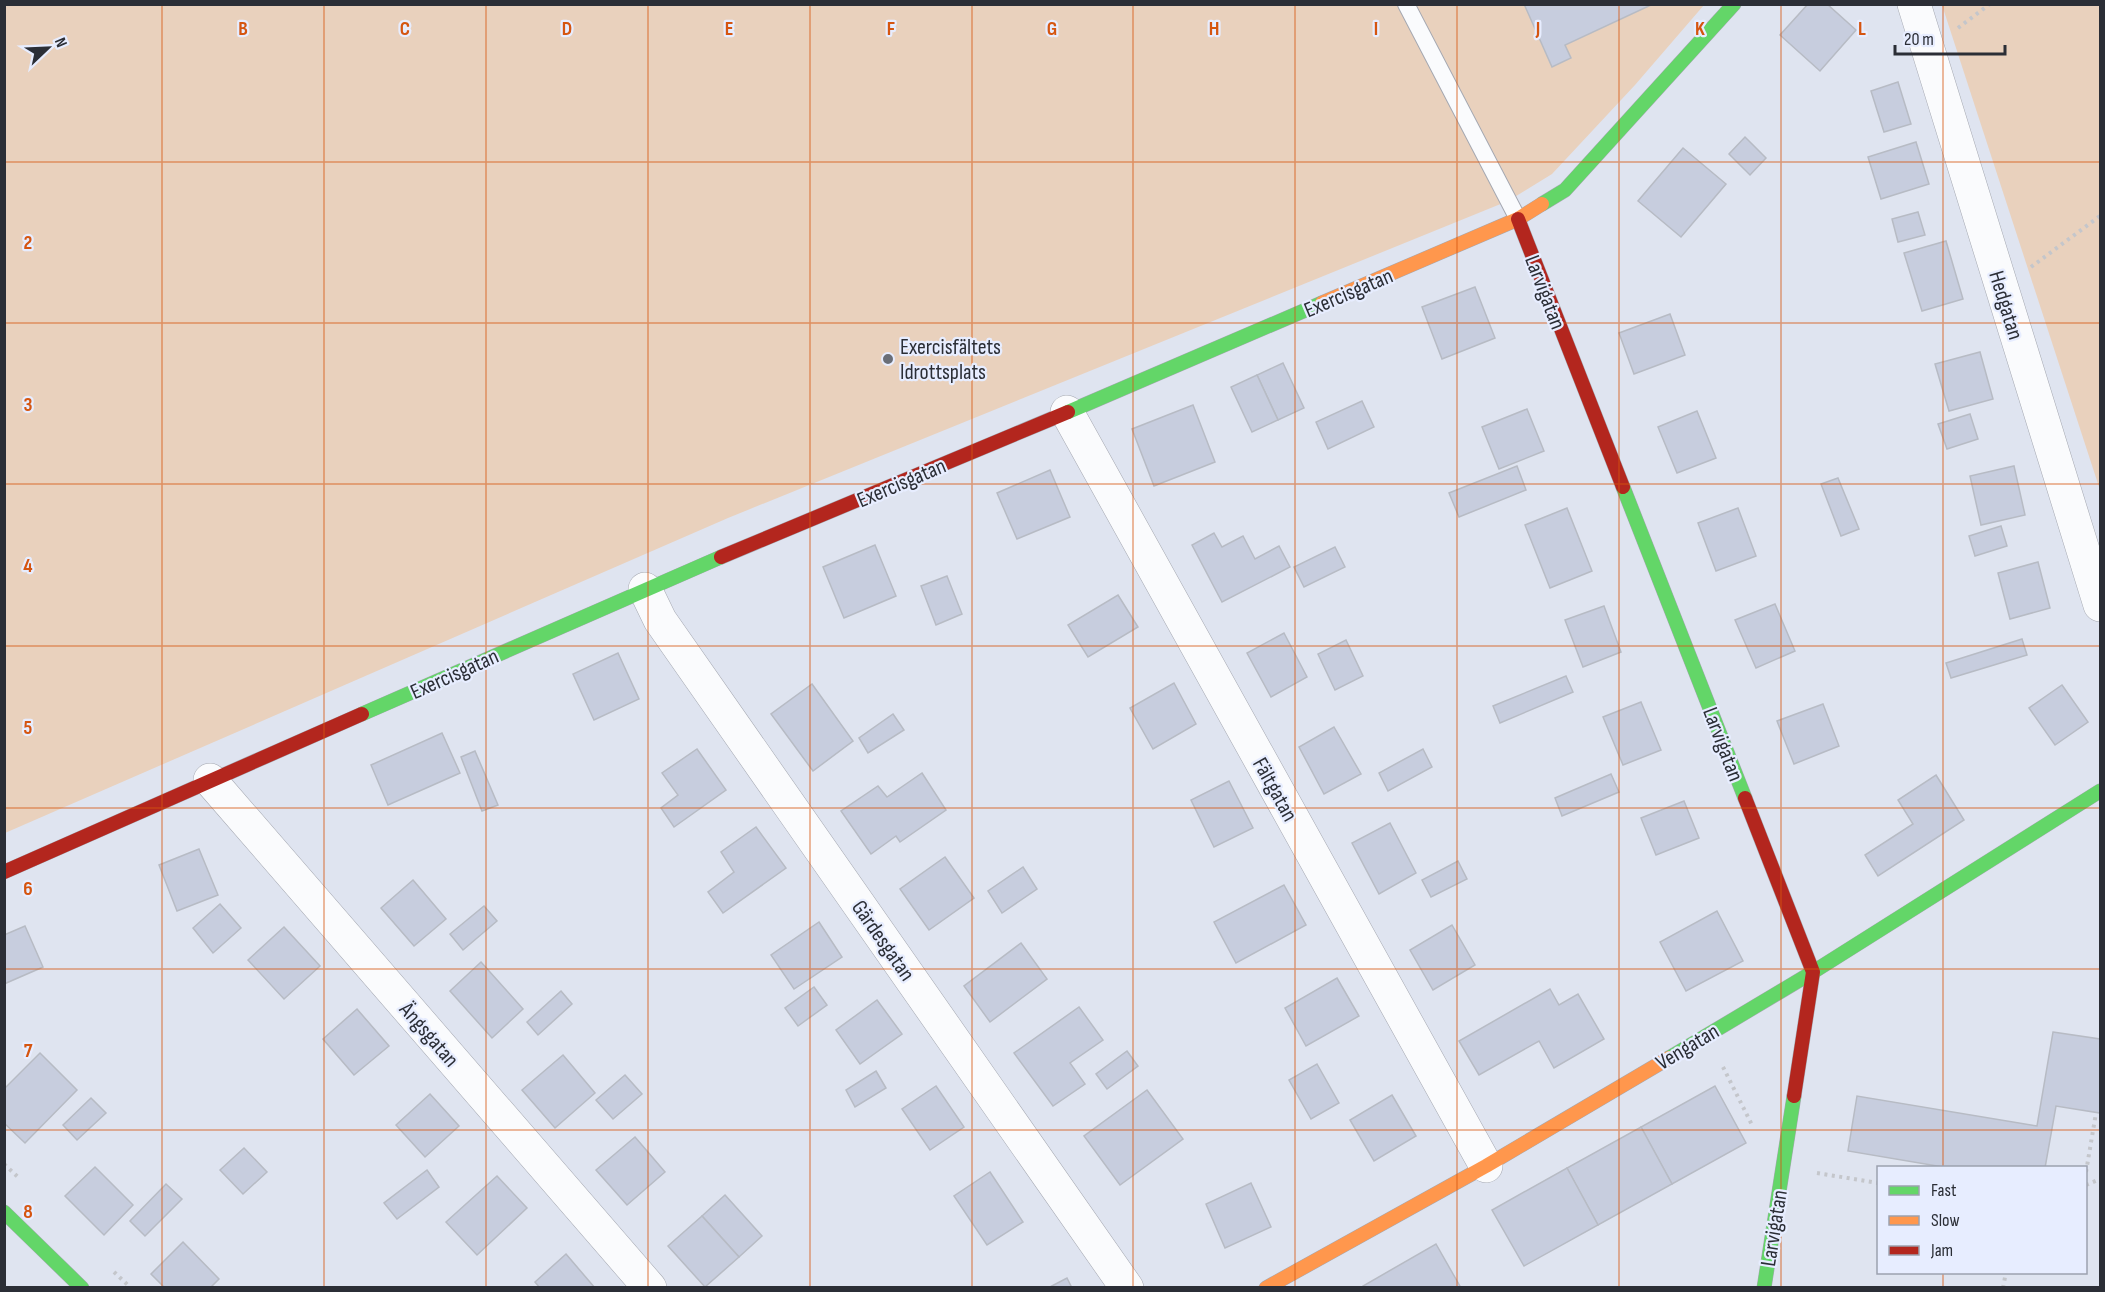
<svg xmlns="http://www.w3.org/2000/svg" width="2105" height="1292" viewBox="0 0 2105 1292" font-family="'Sofia Sans Condensed',sans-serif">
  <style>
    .green { fill: #e9d1bd }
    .building { fill: #c7cdde; stroke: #b7bbc4; stroke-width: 1.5 }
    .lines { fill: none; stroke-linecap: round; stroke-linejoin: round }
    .lane-casing { stroke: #a5a8b1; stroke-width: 18 }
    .street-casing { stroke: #a5a8b1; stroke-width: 34 }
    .fast-casing { stroke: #a5a8b1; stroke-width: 15 }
    .slow-casing { stroke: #a5a8b1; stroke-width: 15 }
    .jam-casing { stroke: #a5a8b1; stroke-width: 15 }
    .path { stroke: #c4c6cb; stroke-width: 4; stroke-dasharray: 3 4.5; stroke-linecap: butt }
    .lane { stroke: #fafbfd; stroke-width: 16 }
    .street { stroke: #fafbfd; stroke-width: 33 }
    .fast { stroke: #63d668; stroke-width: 14 }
    .slow { stroke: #ff974d; stroke-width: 14 }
    .jam { stroke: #b3261e; stroke-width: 14 }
    .grid { fill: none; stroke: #d55510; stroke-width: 1.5; stroke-opacity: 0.55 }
    .poi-dot { fill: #6a6e77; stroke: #e7edff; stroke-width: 2 }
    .labels { text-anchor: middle; stroke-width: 4.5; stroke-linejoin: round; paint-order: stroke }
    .street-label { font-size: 22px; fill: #2b2e36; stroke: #e7edff }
    .poi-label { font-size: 22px; fill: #2b2e36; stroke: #e7edff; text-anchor: start }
    .grid-label { font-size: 20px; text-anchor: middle; font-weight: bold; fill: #d55510; stroke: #e7edff; stroke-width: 4.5; stroke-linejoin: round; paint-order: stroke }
  </style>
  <rect width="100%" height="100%" fill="#dfe4f0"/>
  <g class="green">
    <path d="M5,5h1699l-69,80 -83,89 -44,27 -780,317 -723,315z"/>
    <path d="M1942,5h158v485z"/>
  </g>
  <g class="building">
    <path d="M1524,4h126l1,1 -86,40 6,13 -19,9z"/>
    <path d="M1808,4h19l29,26 -36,41 -40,-36z"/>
    <path d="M1898,82l13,42 -27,8 -13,-41z"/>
    <path d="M1745,137l21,21 -16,17 -21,-21z"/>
    <path d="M1916,142l13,42 -48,15 -13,-42z"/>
    <path d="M1683,148l43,36 -45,53 -43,-36z"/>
    <path d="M1918,212l7,23 -27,7 -6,-23z"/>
    <path d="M1946,241l17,58 -41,12 -18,-58z"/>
    <path d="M1475,287l20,51 -53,21 -20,-52z"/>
    <path d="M1670,314l15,41 -51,19 -15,-41z"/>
    <path d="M1980,352l13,47 -44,12 -14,-47z"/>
    <path d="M1283,363l21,45 -26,12 -21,-45z"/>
    <path d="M1257,375l21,45 -26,12 -21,-45z"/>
    <path d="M1362,401l12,26 -46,22 -12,-27z"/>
    <path d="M1193,405l22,57 -61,24 -22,-57z"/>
    <path d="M1527,409l17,42 -45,18 -17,-42z"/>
    <path d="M1697,411l19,47 -39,15 -19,-46z"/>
    <path d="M1970,414l8,25 -31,10 -9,-25z"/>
    <path d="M1517,466l9,24 -67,27 -10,-24z"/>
    <path d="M2014,466l11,49 -44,10 -11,-49z"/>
    <path d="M1050,470l20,47 -53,22 -20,-46z"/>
    <path d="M1838,478l21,51 -18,7 -20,-52z"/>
    <path d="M1567,508l25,63 -42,17 -25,-63z"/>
    <path d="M1738,508l18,48 -40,15 -18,-48z"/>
    <path d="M2001,526l6,20 -32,10 -6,-20z"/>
    <path d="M1214,533l8,14 21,-11 12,23 24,-13 11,21 -68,35 -30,-57z"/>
    <path d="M875,545l21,51 -52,22 -21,-51z"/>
    <path d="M1335,547l10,20 -41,20 -10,-20z"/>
    <path d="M2038,562l12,46 -40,11 -12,-46z"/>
    <path d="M947,576l15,38 -26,11 -15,-39z"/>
    <path d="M1118,595l20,32 -50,30 -20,-32z"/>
    <path d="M1775,604l20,47 -39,17 -21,-48z"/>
    <path d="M1604,606l17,46 -38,15 -18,-47z"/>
    <path d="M1284,633l23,44 -36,20 -24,-44z"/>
    <path d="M2022,639l5,16 -76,23 -5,-15z"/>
    <path d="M1346,640l17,36 -28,14 -17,-36z"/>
    <path d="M618,653l21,46 -45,21 -21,-46z"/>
    <path d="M1566,676l7,16 -73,31 -7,-17z"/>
    <path d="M1174,683l22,41 -43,25 -23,-41z"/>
    <path d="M812,684l41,57 -40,30 -42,-57z"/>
    <path d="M2062,685l26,37 -33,23 -26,-37z"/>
    <path d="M1641,702l20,48 -38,15 -20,-48z"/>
    <path d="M1823,704l16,42 -45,18 -17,-43z"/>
    <path d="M893,714l11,16 -36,23 -9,-15z"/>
    <path d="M1334,727l27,47 -37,20 -25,-47z"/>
    <path d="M442,733l18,40 -72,32 -17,-40z"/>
    <path d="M697,749l29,41 -52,37 -13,-19 17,-13 -16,-22z"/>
    <path d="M1423,749l9,18 -44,24 -9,-18z"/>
    <path d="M475,751l23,54 -16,6 -21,-54z"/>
    <path d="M922,773l24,37 -46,32 -4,-6 -25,18 -30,-43 37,-25 9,11z"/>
    <path d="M1611,774l8,18 -57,24 -7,-18z"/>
    <path d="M1936,775l28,45 -86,56 -13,-21 48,-31 -15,-24z"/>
    <path d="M1229,781l24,47 -39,19 -23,-47z"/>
    <path d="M1684,801l15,37 -43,17 -15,-37z"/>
    <path d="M1390,823l26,50 -37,21 -27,-51z"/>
    <path d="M756,827l30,41 -63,45 -15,-21 26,-20 -13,-20z"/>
    <path d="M199,849l19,46 -41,16 -18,-46z"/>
    <path d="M945,857l29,41 -45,32 -29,-41z"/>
    <path d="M1458,861l9,18 -36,18 -9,-17z"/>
    <path d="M1023,867l14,22 -35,24 -14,-22z"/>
    <path d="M413,880l33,39 -32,27 -33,-38z"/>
    <path d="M1284,885l22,40 -70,38 -22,-41z"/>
    <path d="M220,904l21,24 -28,25 -20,-25z"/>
    <path d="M484,906l13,15 -34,29 -13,-16z"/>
    <path d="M1717,911l26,50 -57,30 -26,-49z"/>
    <path d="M819,922l23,35 -48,32 -23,-34z"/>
    <path d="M1452,925l23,40 -42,25 -23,-40z"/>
    <path d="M25,926l18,41 -39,17v-49z"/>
    <path d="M284,927l36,39 -36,33 -36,-39z"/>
    <path d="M1021,943l26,36 -57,43 -26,-36z"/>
    <path d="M481,962l42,47 -31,29 -42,-47z"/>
    <path d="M1337,978l22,38 -53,30 -21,-38z"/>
    <path d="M814,987l13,18 -29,21 -13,-18z"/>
    <path d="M1550,989l9,16 19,-11 26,45 -50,29 -15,-27 -60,34 -20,-34z"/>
    <path d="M561,991l11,13 -34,31 -11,-13z"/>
    <path d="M877,1000l25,34 -42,30 -24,-34z"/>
    <path d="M1079,1007l24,33 -33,23 15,21 -32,22 -39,-53z"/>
    <path d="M357,1009l32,37 -35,29 -31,-36z"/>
    <path d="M2053,1032l47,7v74l-44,-7 -11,62h-96l-101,-17 9,-55 180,30z"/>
    <path d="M1127,1051l11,15 -31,23 -11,-15z"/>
    <path d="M40,1053l37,37 -52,53 -21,-20v-34z"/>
    <path d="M563,1055l32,38 -40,35 -33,-38z"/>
    <path d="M1317,1064l22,39 -28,16 -22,-39z"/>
    <path d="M876,1071l10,17 -31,19 -9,-17z"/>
    <path d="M625,1075l17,19 -29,25 -17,-19z"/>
    <path d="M936,1086l28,41 -34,23 -28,-41z"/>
    <path d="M1715,1086l31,57 -74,41 -31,-57z"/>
    <path d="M1147,1090l36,49 -63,46 -36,-49z"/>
    <path d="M430,1094l29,32 -34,31 -29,-32z"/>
    <path d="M1392,1095l24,41 -42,25 -24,-41z"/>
    <path d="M91,1098l15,15 -29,27 -14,-15z"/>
    <path d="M1641,1127l31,57 -74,41 -31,-57z"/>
    <path d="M635,1137l30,35 -38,33 -31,-35z"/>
    <path d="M244,1148l23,24 -24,22 -23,-24z"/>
    <path d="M95,1167l38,38 -29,30 -39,-39z"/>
    <path d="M1567,1168l31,57 -74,41 -32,-56z"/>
    <path d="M427,1170l12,17 -42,32 -13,-16z"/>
    <path d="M990,1172l33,50 -36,23 -33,-49z"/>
    <path d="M497,1176l30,32 -50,47 -31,-33z"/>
    <path d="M1251,1183l20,44 -46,21 -19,-44z"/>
    <path d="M166,1184l16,15 -37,37 -15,-15z"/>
    <path d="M725,1195l37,41 -23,21 -37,-41z"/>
    <path d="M702,1216l37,41 -34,30 -37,-41z"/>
    <path d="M183,1242l36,37 -9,9h-45l-14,-14z"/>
    <path d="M1436,1244l25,44h-97l-1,-2z"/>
    <path d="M566,1254l29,34h-55l-5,-6z"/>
    <path d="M1067,1278l5,10h-24z"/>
  </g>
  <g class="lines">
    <g class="lane-casing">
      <path id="lane" d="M1406,4l112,215"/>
    </g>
    <g class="street-casing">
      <g id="street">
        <path d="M1914,4l186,601"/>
        <path d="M1067,412l419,754"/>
        <path d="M645,589l15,31 467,668"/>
        <path d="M210,780l440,508"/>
      </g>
    </g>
    <g class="fast-casing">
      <g id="fast">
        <path d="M1542,204l23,-14 169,-186"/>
        <path d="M1068,412l254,-109"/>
        <path d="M1623,487l122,311"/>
        <path d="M362,714l359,-157"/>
        <path d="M1669,1058l144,-86 287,-181"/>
        <path d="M4,1212l78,76"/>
        <path d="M1764,1288l30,-192"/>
      </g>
    </g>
    <g class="slow-casing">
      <g id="slow">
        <path d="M1322,303l196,-84 24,-15"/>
        <path d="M1266,1288l220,-122 183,-108"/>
      </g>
    </g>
    <g class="jam-casing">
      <g id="jam">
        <path d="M1518,219l105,268"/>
        <path d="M721,557l347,-145"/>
        <path d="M1745,798l68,174 -19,124"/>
        <path d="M4,872l358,-158"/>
      </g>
    </g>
    <g class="path">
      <path d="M1958,28l32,-24"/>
      <path d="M2031,267l69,-51"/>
      <path d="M1723,1067l29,58"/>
      <path d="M4,1164l15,14"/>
      <path d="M2086,1172l10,-59"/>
      <path d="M1817,1173l61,10"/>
      <path d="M2086,1185l14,-6"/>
      <path d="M114,1272l17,16"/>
      <path d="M2003,1288l3,-16"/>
    </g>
    <use href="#lane" class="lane"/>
    <use href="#street" class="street"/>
    <use href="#fast" class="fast"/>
    <use href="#slow" class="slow"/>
    <use href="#jam" class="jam"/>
  </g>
  <path class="grid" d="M162,4v1284M324,4v1284M486,4v1284M648,4v1284M810,4v1284M972,4v1284M1133,4v1284M1295,4v1284M1457,4v1284M1619,4v1284M1781,4v1284M1943,4v1164M4,162h2096M4,323h2096M4,484h2096M4,646h2096M4,808h2096M4,969h2096M4,1130h2096M1943,1272v16"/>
  <circle class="poi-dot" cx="888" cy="359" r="6"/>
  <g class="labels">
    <g class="street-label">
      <text transform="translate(1348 292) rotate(-23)" y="8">Exercisgatan</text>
      <text transform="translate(1546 292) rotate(69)" y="8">Larvigatan</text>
      <text transform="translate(2007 305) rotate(73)" y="8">Hedgatan</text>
      <text transform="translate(901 482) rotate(-23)" y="8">Exercisgatan</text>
      <text transform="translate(454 673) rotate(-24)" y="8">Exercisgatan</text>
      <text transform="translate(1724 744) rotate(69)" y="8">Larvigatan</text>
      <text transform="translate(1276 789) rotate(61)" y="8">Fältgatan</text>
      <text transform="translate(884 940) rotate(55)" y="8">Gärdesgatan</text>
      <text transform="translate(430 1034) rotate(49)" y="8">Ängsgatan</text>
      <text transform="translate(1687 1046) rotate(-31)" y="8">Vengatan</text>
      <text transform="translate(1773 1228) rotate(-81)" y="8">Larvigatan</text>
    </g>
    <g class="poi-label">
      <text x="900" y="354">Exercisfältets<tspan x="900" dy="25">Idrottsplats</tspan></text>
    </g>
  </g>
  <g class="grid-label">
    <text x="243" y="35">B</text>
    <text x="405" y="35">C</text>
    <text x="567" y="35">D</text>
    <text x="729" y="35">E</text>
    <text x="891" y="35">F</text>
    <text x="1052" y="35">G</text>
    <text x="1214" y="35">H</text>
    <text x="1376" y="35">I</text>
    <text x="1538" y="35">J</text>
    <text x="1700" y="35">K</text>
    <text x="1862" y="35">L</text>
    <text x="28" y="249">2</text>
    <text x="28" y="411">3</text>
    <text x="28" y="572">4</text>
    <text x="28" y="734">5</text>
    <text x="28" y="895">6</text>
    <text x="28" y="1057">7</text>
    <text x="28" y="1218">8</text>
  </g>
  <rect width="2105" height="1292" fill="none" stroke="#2b2e36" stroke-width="12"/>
  <rect x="1877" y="1166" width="210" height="108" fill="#e7edff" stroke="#9ca1af" stroke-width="1.5"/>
  <rect x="1889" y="1186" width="30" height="9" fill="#63d668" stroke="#9ca1af" stroke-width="1.5"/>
  <text x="1931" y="1196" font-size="18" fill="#2b2e36">Fast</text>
  <rect x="1889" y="1216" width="30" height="9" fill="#ff974d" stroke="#9ca1af" stroke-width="1.5"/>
  <text x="1931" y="1226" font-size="18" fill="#2b2e36">Slow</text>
  <rect x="1889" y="1246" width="30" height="9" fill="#b3261e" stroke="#9ca1af" stroke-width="1.5"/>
  <text x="1931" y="1256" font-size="18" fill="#2b2e36">Jam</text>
  <g transform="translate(48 48) rotate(67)" stroke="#e7edff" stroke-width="4.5" paint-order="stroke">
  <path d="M0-4.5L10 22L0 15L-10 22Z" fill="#2b2e36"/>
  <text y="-9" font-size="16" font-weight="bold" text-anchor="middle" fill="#2b2e36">N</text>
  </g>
  <path d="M1895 45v9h110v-9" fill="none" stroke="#2b2e36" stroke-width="3"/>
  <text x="1904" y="45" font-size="18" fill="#2b2e36" stroke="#e7edff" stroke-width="4.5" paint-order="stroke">20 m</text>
</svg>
